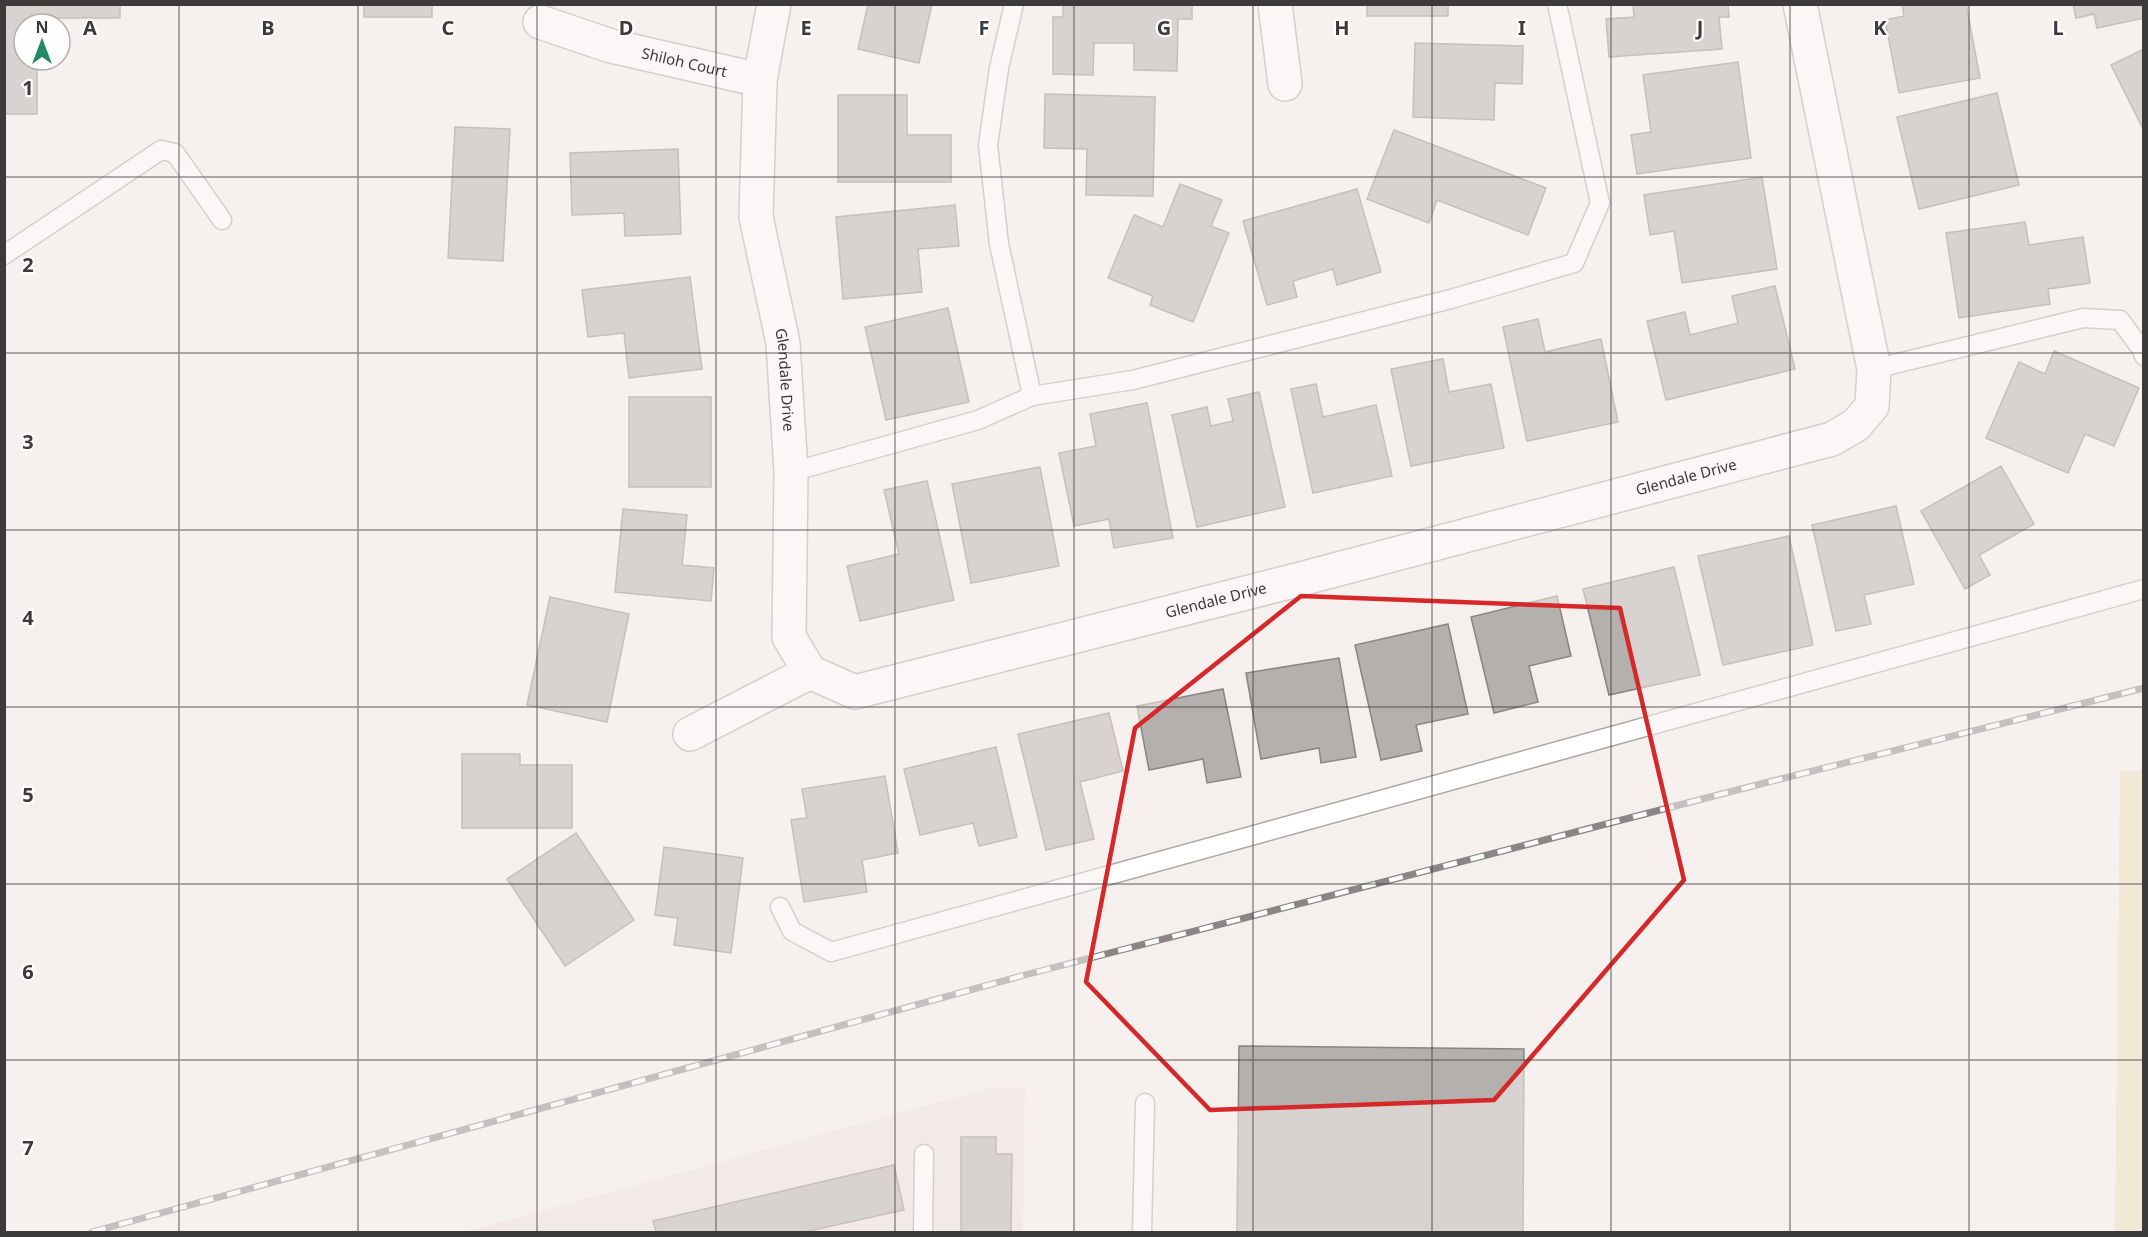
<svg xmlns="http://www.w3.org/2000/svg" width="2148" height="1237" viewBox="0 0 2148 1237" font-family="'Noto Sans',sans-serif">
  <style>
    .built { fill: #f0e3df }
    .green { fill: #edddb9 }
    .building { fill: #b4b0ad; stroke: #898582; stroke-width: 1.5 }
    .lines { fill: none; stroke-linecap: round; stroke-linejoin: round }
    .lane-casing { stroke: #aca6a5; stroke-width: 21 }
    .street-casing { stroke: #aca6a5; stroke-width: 36 }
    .lane { stroke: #fff; stroke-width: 18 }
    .street { stroke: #fff; stroke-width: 33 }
    .rail-casing { stroke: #898685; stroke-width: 7 }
    .rail { stroke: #fefefe; stroke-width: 4.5; stroke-dasharray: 14; stroke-linecap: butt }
    .marked { fill: none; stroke: #d62828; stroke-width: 4.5; stroke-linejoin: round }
    .grid { fill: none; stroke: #3c3a3a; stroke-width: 1.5; stroke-opacity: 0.55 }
    .labels { text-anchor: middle; stroke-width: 4.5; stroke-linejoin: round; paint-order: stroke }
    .street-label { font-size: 15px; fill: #3c3a3a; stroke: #fefefe }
    .grid-label { font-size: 20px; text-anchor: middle; font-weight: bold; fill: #3c3a3a; stroke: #fefefe; stroke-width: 4.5; stroke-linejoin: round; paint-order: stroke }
  </style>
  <rect width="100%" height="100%" fill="#f5f0ee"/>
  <path class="built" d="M994,1087l31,1 -2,144h-559z"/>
  <path class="green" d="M2143,770v462h-28l5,-461z"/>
  <g class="building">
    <path d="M4,4h116v14h-83v6h-13v36h13v54h-33z"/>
    <rect x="364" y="4" width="68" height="13"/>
    <path d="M868,4h64l-13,59 -61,-14z"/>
    <path d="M1063,4h129v15h-14l-1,52 -43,-1v-27h-40l-1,32 -40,-1v-57h10z"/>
    <rect x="1367" y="4" width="81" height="12"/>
    <path d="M1633,4h95l1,13h-10l3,32 -113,8 -3,-38 28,-2z"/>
    <path d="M1902,4h64l14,74 -81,15 -14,-73 19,-4z"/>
    <path d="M2073,4h71v14l-47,10 -3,-14 -18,4z"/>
    <path d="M1415,43l108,3 -1,38 -27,-1 -1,37 -81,-3z"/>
    <path d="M2144,49v82l-33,-66z"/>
    <path d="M1738,62l13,96 -114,16 -6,-39 20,-3 -8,-57z"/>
    <path d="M1997,93l22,92 -100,24 -22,-92z"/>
    <path d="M1045,94l110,3 -2,99 -67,-1 1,-46 -43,-1z"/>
    <path d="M838,95h69v40h44v47h-113z"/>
    <path d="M455,127l55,2 -7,132 -55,-3z"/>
    <path d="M1394,130l152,58 -18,47 -91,-35 -8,23 -62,-24z"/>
    <path d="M678,149l3,85 -56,2 -1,-23 -52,2 -2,-62z"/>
    <path d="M1762,177l15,92 -95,14 -8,-52 -24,4 -6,-40z"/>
    <path d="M1180,184l42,16 -11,26 18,7 -36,89 -43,-17 3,-9 -45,-18 26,-63 29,12z"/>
    <path d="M1357,189l24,83 -44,13 -4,-16 -40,12 4,16 -30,8 -24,-84z"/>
    <path d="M955,205l4,41 -41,3 4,43 -79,7 -7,-82z"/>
    <path d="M2025,222l4,23 54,-8 7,46 -42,6 2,15 -91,14 -13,-85z"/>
    <path d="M690,277l12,92 -73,9 -5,-45 -36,4 -6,-47z"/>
    <path d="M1775,286l20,83 -129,31 -19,-79 38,-9 5,23 48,-12 -6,-27z"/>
    <path d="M948,308l21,94 -83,18 -21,-93z"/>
    <path d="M1538,319l7,33 56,-13 17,83 -91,19 -24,-114z"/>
    <path d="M2054,351l85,37 -25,58 -29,-12 -17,39 -82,-35 33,-76 26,12z"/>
    <path d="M1443,359l6,33 42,-8 13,64 -93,18 -20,-97z"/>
    <path d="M1316,384l7,33 53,-12 16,71 -79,17 -22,-104z"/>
    <path d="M1259,392l26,115 -88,20 -25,-112 35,-8 4,19 22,-5 -5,-22z"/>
    <rect x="629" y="397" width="82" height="90"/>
    <path d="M1147,403l26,135 -59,10 -5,-29 -35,7 -15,-73 37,-7 -6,-32z"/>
    <path d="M2001,466l33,58 -55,31 11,20 -25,14 -44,-78z"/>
    <path d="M1040,467l19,99 -88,17 -19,-99z"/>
    <path d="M927,481l27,119 -94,21 -13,-55 52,-12 -15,-64z"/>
    <path d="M1896,506l18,78 -50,11 7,29 -35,7 -24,-106z"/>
    <path d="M623,509l64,6 -5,50 32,3 -3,33 -96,-9z"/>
    <path d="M1789,536l24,109 -90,20 -25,-109z"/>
    <path d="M1674,567l26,108 -91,20 -26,-106z"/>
    <path d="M1557,596l14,60 -42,10 9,36 -44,11 -23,-96z"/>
    <path d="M550,597l79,17 -22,108 -80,-17z"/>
    <path d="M1448,624l20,90 -52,11 6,26 -41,9 -26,-115z"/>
    <path d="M1339,658l17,99 -35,6 -2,-15 -58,11 -15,-86z"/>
    <path d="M1223,689l18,88 -34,6 -4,-24 -54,11 -12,-64z"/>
    <path d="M1109,713l14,58 -43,11 14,57 -48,11 -28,-116z"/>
    <path d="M996,747l21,90 -38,9 -6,-23 -53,12 -16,-66z"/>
    <path d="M462,754h58v11h52v63h-110z"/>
    <path d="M885,776l13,77 -36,7 5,32 -63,10 -13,-82 16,-2 -5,-29z"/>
    <path d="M576,833l58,87 -69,46 -58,-87z"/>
    <path d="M664,847l79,11 -12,95 -57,-8 4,-27 -23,-3z"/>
    <path d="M1239,1046l285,3 -1,183h-286z"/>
    <path d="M961,1137h35v17h16l-1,78h-50z"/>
    <path d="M894,1165l10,45 -100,22h-148l-3,-11z"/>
  </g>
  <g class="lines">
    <g class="lane-casing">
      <g id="lane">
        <path d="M4,255l157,-105 14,3 47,67"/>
        <path d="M1874,369l209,-51 37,2 22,30 2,6"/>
        <path d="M1032,396l101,-16 318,-81 123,-36 26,-60 -43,-199"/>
        <path d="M791,472l187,-52 54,-24 -33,-152 -11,-99 11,-77 15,-64"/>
        <path d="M780,907l12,24 39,21 1313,-363"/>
        <path d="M923,1232l1,-78"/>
        <path d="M1142,1232l3,-129"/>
      </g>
    </g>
    <g class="street-casing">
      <g id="street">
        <path id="s1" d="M774,4l-14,76 -4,137 27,126 8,129 -2,165 21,35 45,20 438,-111 539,-142 24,-14 16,-19 2,-37 -74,-365"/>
        <path d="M1275,4l10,80"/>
        <path id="s2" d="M540,22l71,24 149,34"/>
        <path d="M690,734l120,-62"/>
      </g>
    </g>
    <use href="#lane" class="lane"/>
    <use href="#street" class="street"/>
    <g class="rail-casing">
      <path id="rail" d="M92,1232l929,-256 716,-186 407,-102"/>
    </g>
    <use href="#rail" class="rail"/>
  </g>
  <path d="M0 0H2148V1237H0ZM1301,596l319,12 64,272 -190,220 -284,10 -124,-128 49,-254z" fill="#f5f0ee" fill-opacity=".55" fill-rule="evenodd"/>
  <path class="marked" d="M1301,596l319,12 64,272 -190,220 -284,10 -124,-128 49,-254z"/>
  <path class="grid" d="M179,4v1228M358,4v1228M537,4v1228M716,4v1228M895,4v1228M1074,4v1228M1253,4v1228M1432,4v1228M1611,4v1228M1790,4v1228M1969,4v1228M4,177h2140M4,353h2140M4,530h2140M4,707h2140M4,884h2140M4,1060h2140"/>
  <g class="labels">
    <g class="street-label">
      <text dy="5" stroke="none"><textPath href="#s2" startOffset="150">Shiloh Court</textPath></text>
      <text dy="5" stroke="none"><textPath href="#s1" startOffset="380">Glendale Drive</textPath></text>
      <text dy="5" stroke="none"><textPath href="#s1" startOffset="1586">Glendale Drive</textPath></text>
      <text dy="5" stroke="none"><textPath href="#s1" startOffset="1100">Glendale Drive</textPath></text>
    </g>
  </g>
  <g class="grid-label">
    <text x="90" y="35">A</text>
    <text x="268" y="35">B</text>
    <text x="448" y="35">C</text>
    <text x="626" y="35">D</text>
    <text x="806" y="35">E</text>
    <text x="984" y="35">F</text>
    <text x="1164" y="35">G</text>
    <text x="1342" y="35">H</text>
    <text x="1522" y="35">I</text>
    <text x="1700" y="35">J</text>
    <text x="1880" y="35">K</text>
    <text x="2058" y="35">L</text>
    <text x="28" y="95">1</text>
    <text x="28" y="272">2</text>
    <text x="28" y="449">3</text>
    <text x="28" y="625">4</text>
    <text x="28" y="802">5</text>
    <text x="28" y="979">6</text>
    <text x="28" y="1155">7</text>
  </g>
  <rect width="2148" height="1237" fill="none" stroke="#3c3a3a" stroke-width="12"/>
  <g transform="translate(42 42)"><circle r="28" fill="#fefefe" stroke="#b0b0b0" stroke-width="1.5"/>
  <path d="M0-4.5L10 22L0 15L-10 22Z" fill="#238965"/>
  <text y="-9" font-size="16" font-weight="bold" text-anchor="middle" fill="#3c3a3a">N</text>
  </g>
</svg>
